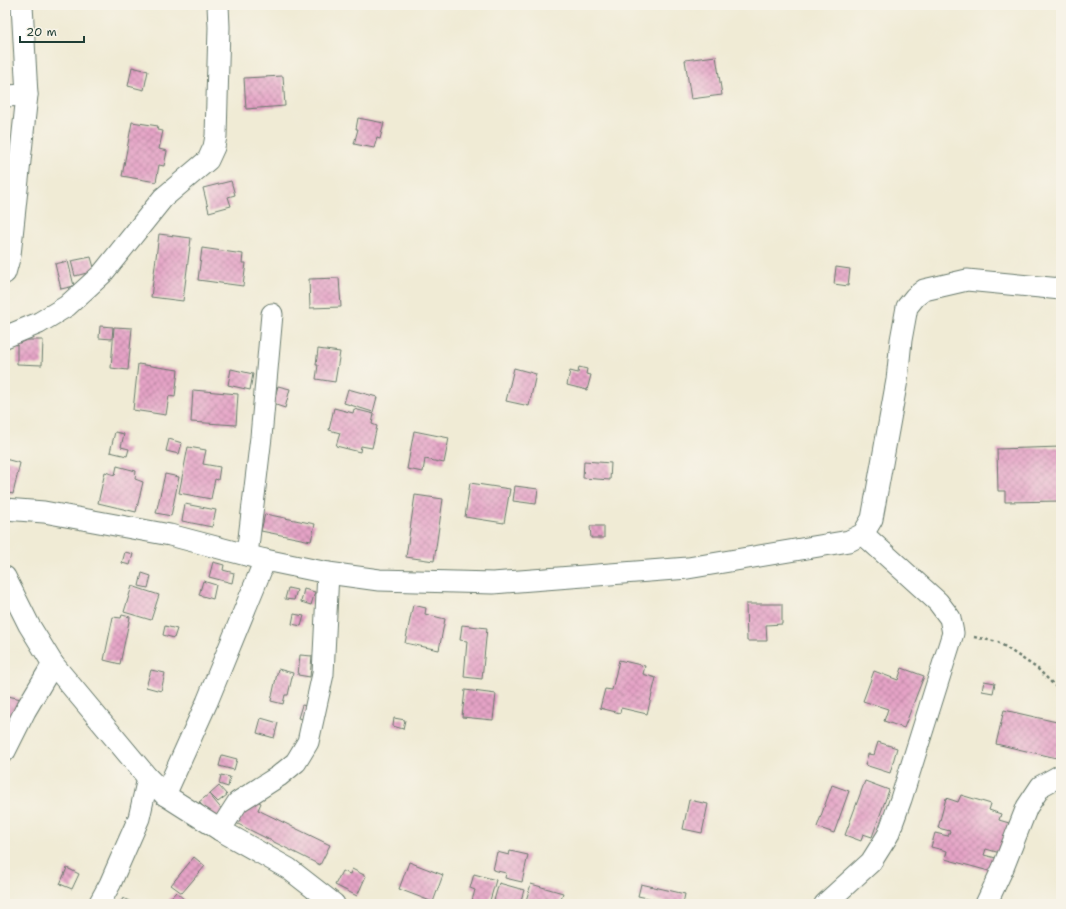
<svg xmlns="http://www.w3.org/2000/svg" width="1066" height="909" viewBox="0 0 1066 909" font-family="'Shantell Sans',sans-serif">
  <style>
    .building { fill: url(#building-cross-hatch) }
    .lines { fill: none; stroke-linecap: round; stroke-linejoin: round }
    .minor-casing { stroke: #687a6c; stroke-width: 23 }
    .path { stroke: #687a6c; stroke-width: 2.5; stroke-dasharray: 3 3; stroke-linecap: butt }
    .minor { stroke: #fff; stroke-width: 21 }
  </style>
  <defs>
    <pattern id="building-cross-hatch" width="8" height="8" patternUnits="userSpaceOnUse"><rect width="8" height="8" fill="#e5a3c6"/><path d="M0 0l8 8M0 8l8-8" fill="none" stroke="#b986a2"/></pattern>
  </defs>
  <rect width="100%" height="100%" fill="#f7f3e8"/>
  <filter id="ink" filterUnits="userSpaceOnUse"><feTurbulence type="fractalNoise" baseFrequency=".025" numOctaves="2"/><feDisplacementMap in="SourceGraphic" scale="8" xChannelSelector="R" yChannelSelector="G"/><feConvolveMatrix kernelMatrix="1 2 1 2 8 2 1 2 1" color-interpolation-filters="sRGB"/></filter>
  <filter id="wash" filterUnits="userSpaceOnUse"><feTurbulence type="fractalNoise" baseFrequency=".012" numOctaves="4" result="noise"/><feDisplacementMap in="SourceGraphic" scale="16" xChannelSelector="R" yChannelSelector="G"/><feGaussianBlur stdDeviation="0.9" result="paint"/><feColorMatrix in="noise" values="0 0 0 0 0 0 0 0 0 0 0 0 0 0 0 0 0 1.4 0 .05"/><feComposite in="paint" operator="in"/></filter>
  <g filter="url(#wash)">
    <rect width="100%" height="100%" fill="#f0ebd5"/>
    <g id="blocks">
      <g class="building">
        <path d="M716,56l6,39 -31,4 -6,-39z"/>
        <path d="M132,67l16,4 -4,19 -16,-4z"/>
        <path d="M283,76l2,30 -39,3 -2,-31z"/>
        <path d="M358,118l26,5 -4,16 -3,-1 -3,10 -20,-4 4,-15h-2z"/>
        <path d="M132,122l26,4 -1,4 6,1 -4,18 8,2 -3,15 -5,-1 -3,17 -34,-6z"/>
        <path d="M231,181l4,14 -7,2 3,9 -22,6 -6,-24z"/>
        <path d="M159,234l32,4 -8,63 -32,-4z"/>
        <path d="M202,248l41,6 -1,9h4l-3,23 -45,-6z"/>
        <path d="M91,257l4,14 -20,5 -4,-15z"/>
        <path d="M68,261l6,25 -13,3 -6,-25z"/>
        <path d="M836,267l14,2 -2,17 -14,-2z"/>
        <path d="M339,278l2,29 -31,1 -1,-29z"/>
        <path d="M100,326l13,1 -1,12 -13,-1z"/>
        <path d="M114,327l18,1 -4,42 -17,-2z"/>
        <path d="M17,340h26l-1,25 -25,-1z"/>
        <path d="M318,349l22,3 -5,30 -19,-3 2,-14h-2z"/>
        <path d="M138,364l40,6 -3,27 -6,-1 -3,19 -33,-5z"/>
        <path d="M579,367l8,2 -1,5 5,1 -4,15 -20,-5 3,-14 8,2z"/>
        <path d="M514,368l22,6 -7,32 -23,-5z"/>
        <path d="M231,369l22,5 -3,16 -22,-5z"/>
        <path d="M278,386l12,3 -5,19 -12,-4z"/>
        <path d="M348,389l29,8 -4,15 -29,-9z"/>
        <path d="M193,390l45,4 -2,31 -45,-3z"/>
        <path d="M334,408l19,5 1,-4 20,5 -2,10 5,2 -5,22 -11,-2 -1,6 -24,-6 4,-13 -11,-3z"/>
        <path d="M414,431l35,7 -5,25 -19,-4 -2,13 -16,-3z"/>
        <path d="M115,432l9,2 -3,13 8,2 -2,7 -17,-4z"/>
        <path d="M169,439l13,4 -3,11 -13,-3z"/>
        <path d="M188,447l18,3 -3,14 17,3 -2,13 -3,-1 -4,20 -32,-6z"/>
        <path d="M1061,447v54l-56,1v-11h-7l-1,-42z"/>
        <path d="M5,459l15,4 -7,31 -8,-2z"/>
        <path d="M584,461l27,2 -1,17 -27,-2z"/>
        <path d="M117,466l19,5 -1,8 8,3 -7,30 -38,-9 7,-31 10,3z"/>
        <path d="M165,474l14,3 -8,39 -15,-3z"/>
        <path d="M470,483l40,6 -6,34 -39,-6z"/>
        <path d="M515,486l23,3 -2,15 -23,-3z"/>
        <path d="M415,495l28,4 -9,62 -28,-4z"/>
        <path d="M185,504l31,6 -4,17 -30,-6z"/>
        <path d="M265,514l50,10 -4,17 -50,-10z"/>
        <path d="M590,526h14v12h-13z"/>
        <path d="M125,552l8,2 -3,11 -8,-2z"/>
        <path d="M213,562l11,3 -1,5 11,3 -2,10 -23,-6z"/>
        <path d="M142,573l9,3 -3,12 -9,-2z"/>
        <path d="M203,581l13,4 -3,14 -14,-4z"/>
        <path d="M132,586l27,9 -8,25 -27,-8z"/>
        <path d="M288,588l9,2 -3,10 -9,-1z"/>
        <path d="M304,589l11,3 -4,13 -10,-3z"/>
        <path d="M746,604h36v20l-16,1 1,16h-20z"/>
        <path d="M413,605l13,3 -1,6 20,5 -6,31 -34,-7z"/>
        <path d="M294,614l10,2 -3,10 -9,-2z"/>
        <path d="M122,615l8,2 -10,47 -16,-4 9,-43 8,1z"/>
        <path d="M462,625l25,3 -5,51 -18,-2 3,-36 -7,-1z"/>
        <path d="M165,626l12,3 -3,9 -11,-3z"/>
        <path d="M300,655l12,1 -2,21 -12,-2z"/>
        <path d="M619,660l26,6 -2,8 13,4 -9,36 -26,-6 -1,5 -20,-5 5,-19 7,1z"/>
        <path d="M902,668l22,8 -20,52 -20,-7 4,-12 -25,-8 11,-30 24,9z"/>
        <path d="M278,669l15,4 -5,22h-3l-2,9 -12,-3z"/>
        <path d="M151,670l14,3 -4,18 -15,-4z"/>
        <path d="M984,681l11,2 -2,10 -11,-2z"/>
        <path d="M465,690l31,4 -3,26 -31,-3z"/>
        <path d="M8,696l13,3 -5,21 -11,-3v-10z"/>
        <path d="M302,705l9,2 -4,13 -9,-2z"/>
        <path d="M1004,710l57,13v36l-65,-15z"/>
        <path d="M261,718l17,5 -4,15 -17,-5z"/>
        <path d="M394,718l11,2 -2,9 -10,-3z"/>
        <path d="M878,742l19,6 -7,25 -25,-8 3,-11 6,1z"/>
        <path d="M222,755l15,4 -3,11 -15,-4z"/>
        <path d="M221,775l9,2 -2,10 -9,-3z"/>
        <path d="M865,781l24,9 -17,47 -9,-3 -2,7 -16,-6z"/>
        <path d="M832,785l17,6 -15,42 -17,-6z"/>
        <path d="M219,786l8,9 -9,7 -8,-8z"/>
        <path d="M209,794l15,18 -10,7 -15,-17z"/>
        <path d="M961,795l30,9 -2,6 12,4 -2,6 10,3 -9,30 -14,-4 -2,6 16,4 -4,14 -51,-14 2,-8 -16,-4 4,-14 13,3 2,-5 -12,-3 8,-30 12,4z"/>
        <path d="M249,797l12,6 -3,7 72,35 -10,20 -84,-42z"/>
        <path d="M689,800l19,4 -6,29 -19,-4z"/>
        <path d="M510,851l18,4 -6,27 -17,-4 1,-5 -13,-3 4,-18 12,3z"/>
        <path d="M194,857l11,9 -23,27 -11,-8z"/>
        <path d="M409,862l34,13 -10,27 -34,-13z"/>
        <path d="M67,868l12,6 -7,15 -12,-5z"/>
        <path d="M352,869l14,7 -9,20 -22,-11 7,-14 8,3z"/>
        <path d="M474,874l22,6 -7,24h-18l4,-14 -5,-2z"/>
        <path d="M499,883l25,7 -4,14h-27z"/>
        <path d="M531,884l32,9 -4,11h-34z"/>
        <path d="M641,884l44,10 -2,10h-7l-38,-8z"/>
        <path d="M176,892l10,9 -2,3h-17l-1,-1z"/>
        <path d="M123,898l12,6h-15z"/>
      </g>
    </g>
  </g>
  <g filter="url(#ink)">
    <use href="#blocks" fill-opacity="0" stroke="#687a6c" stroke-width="1"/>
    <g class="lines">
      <g class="minor-casing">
        <g id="minor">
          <path d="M5,96l22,-1"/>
          <path d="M5,273l5,-18 17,-160 -5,-90"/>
          <path d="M5,337l34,-14 28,-17 35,-32 61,-76 45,-38 6,-13 2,-11 3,-109 -1,-22"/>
          <path d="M5,509l39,3 126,23 95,25 63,13 51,7 114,3 195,-15 161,-27 14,-7 9,-15 25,-139 4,-40 6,-33 8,-10 9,-7 43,-10 94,9"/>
          <path d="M247,555l14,-118 11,-123"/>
          <path d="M5,577l24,48 24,39 95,114 17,17 55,35 69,39 45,35"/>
          <path d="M5,751l20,-40 28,-47"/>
          <path d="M165,795l42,-93 58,-142"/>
          <path d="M220,830l18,-28 41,-26 17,-14 12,-20 15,-68 5,-101"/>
          <path d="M99,904l11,-20 29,-66 9,-40"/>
          <path d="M825,904l46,-42 17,-27 13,-36 52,-166 -3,-15 -12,-16 -75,-68"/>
          <path d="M986,904l17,-36 24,-61 14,-21 20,-11"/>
        </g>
      </g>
      <path class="path" d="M974,637l24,5 40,27 23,23"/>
      <use href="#minor" class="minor"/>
    </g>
  </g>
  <rect width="1066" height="909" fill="none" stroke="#f7f3e8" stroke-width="20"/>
  <path d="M20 36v6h64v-6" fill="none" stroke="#1f3d34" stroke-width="2"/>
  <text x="26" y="36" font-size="12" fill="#1f3d34" stroke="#f7f3e8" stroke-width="3" paint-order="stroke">20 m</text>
</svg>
